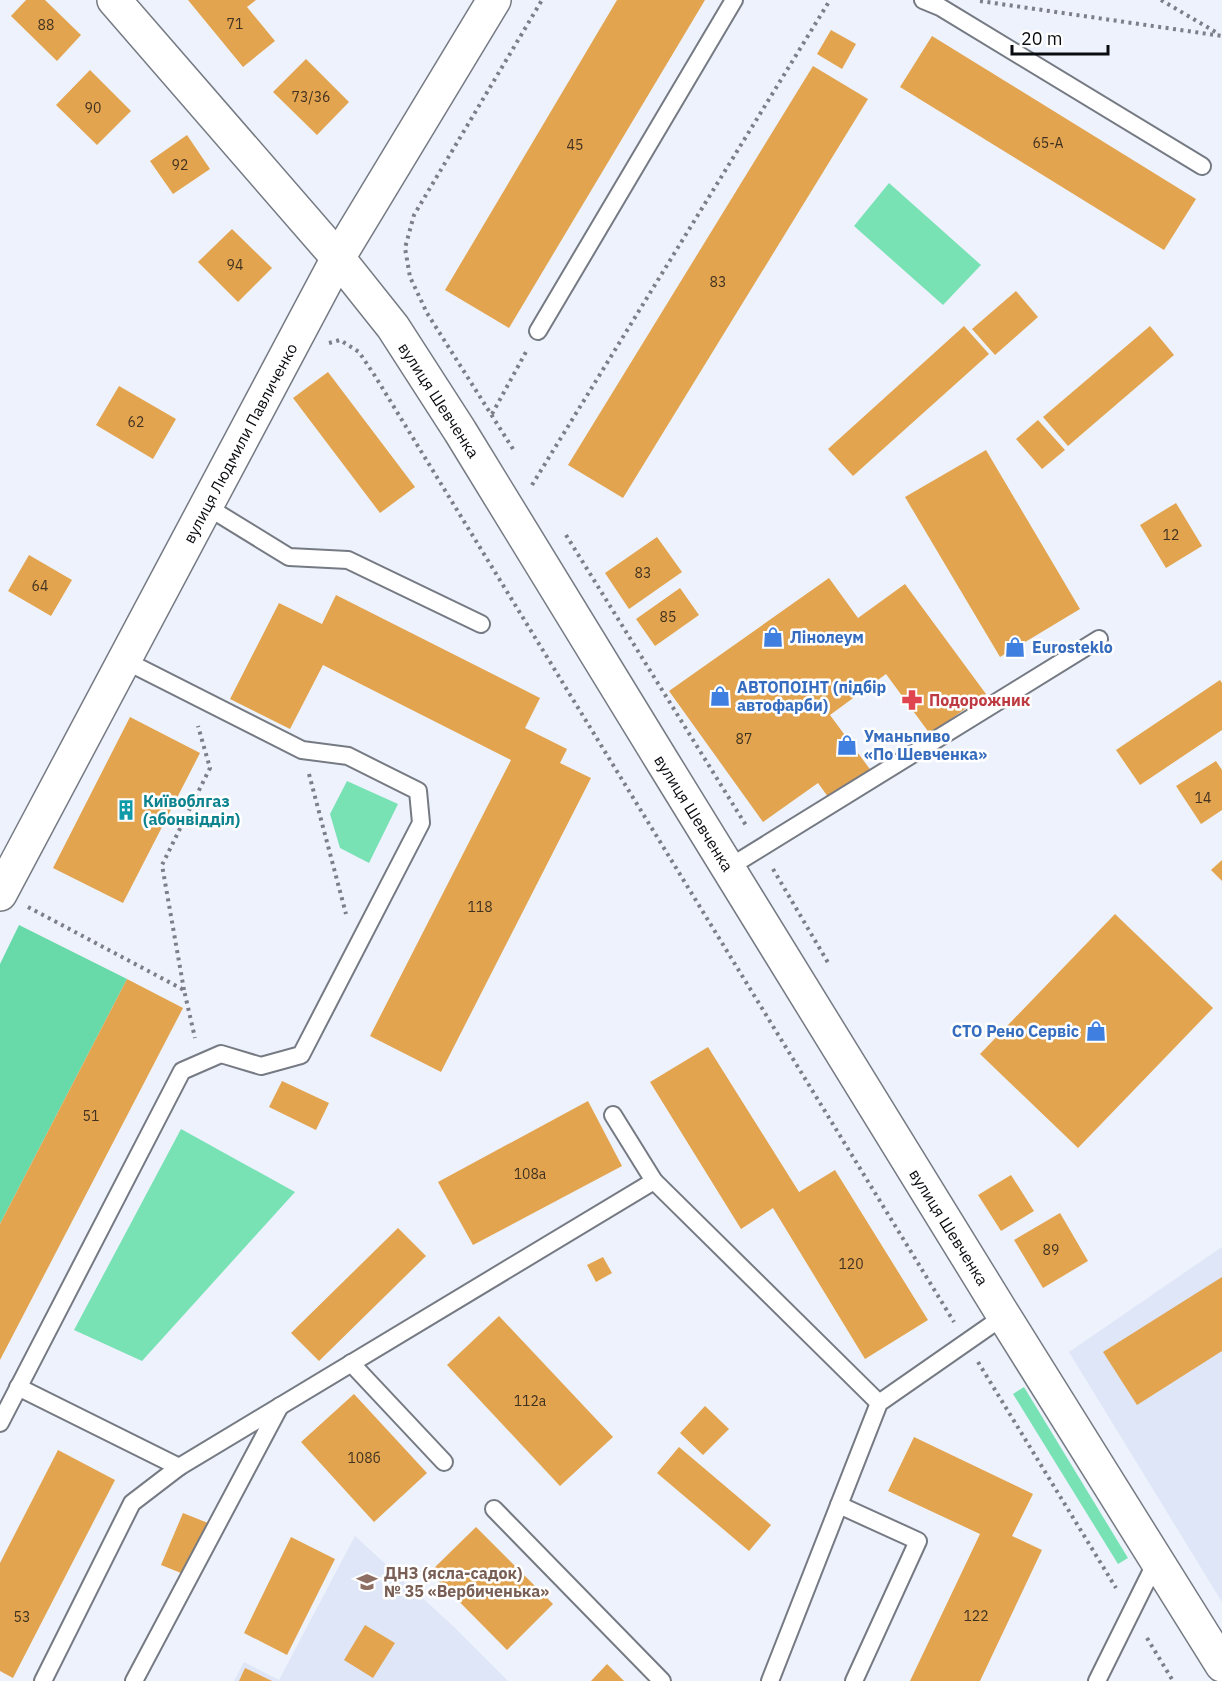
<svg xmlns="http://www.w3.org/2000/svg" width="1222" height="1681" viewBox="0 0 1222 1681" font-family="'IBM Plex Sans',sans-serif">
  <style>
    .built { fill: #dee6f7 }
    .green { fill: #79e2b5 }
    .forest { fill: #68d9a9 }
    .building { fill: #e3a450 }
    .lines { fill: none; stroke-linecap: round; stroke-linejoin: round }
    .lane-casing { stroke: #757a83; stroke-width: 20 }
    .secondary-casing { stroke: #757a83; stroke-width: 36 }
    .path { stroke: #7c7f86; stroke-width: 4; stroke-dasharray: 3 4.5; stroke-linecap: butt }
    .lane { stroke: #fff; stroke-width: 16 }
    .secondary { stroke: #fff; stroke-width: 33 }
    .labels { text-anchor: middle; stroke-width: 5; stroke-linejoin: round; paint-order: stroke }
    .number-label { font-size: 14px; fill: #413220 }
    .street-label { font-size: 16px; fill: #0b0c10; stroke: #fff }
    .shop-label { font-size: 16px; font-weight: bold; fill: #366cbe; stroke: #fff; text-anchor: start }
    .health-label { font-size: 16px; font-weight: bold; fill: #be3a42; stroke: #fff; text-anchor: start }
    .culture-label { font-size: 16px; font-weight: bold; fill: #0d838f; stroke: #fff; text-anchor: start }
    .education-label { font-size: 16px; font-weight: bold; fill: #785e54; stroke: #fff; text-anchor: start }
  </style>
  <rect width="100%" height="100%" fill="#edf2fc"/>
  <g class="built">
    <path d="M1222,1247v355l-153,-250z"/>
    <path d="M355,1536l99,91 54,54h-274l10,-19 35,18z"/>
  </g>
  <g class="green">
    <path d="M889,183l92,82 -38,40 -89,-79z"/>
    <path d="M347,781l51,23 -29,59 -29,-15 -10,-34z"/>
    <path d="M181,1129l114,63 -153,169 -68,-31z"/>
    <path d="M1024,1387l104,171 -10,6 -105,-170z"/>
  </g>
  <path class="forest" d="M19,925l108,54 -127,245v-260z"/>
  <g class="building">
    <path d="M26,0h19l36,35 -24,26 -46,-45z"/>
    <path d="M188,0h68l-9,7 28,34 -32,26z"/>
    <path d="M617,0h88l-196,328 -64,-38z"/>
    <path d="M831,30l25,14 -14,25 -25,-15z"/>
    <path d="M932,36l264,163 -32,51 -264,-163z"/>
    <path d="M306,59l43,43 -32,33 -44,-43z"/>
    <path d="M813,66l55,33 -245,399 -55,-33z"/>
    <path d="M90,70l41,41 -34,34 -41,-40z"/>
    <path d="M187,135l23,34 -37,25 -23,-33z"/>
    <path d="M232,229l40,39 -34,34 -40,-40z"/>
    <path d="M1016,291l22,26 -43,38 -23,-26z"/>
    <path d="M964,326l25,28 -136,122 -25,-27z"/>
    <path d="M1150,326l24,29 -106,91 -25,-29z"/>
    <path d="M328,372l87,115 -35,26 -87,-115z"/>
    <path d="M119,386l57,33 -23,40 -57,-34z"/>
    <path d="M1038,420l27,30 -23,19 -26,-30z"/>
    <path d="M986,450l94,159 -80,48 -95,-160z"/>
    <path d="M1176,503l26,43 -36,22 -26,-43z"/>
    <path d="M657,537l25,35 -53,37 -24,-36z"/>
    <path d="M29,555l43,25 -21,36 -43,-25z"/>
    <path d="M829,578l29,40 47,-34 81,110 -56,40 -44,-60 -56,41 42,57 -41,29 -13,-18 -55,39 -94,-131z"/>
    <path d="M680,588l19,27 -44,31 -19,-27z"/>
    <path d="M336,595l204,103 -15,30 42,21 -7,14 31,15 -150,294 -71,-36 141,-276 -188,-95 -33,64 -60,-30 49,-96 43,21z"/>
    <path d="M1220,680l2,3v47l-82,55 -24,-35z"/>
    <path d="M130,717l70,36 -77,150 -70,-35z"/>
    <path d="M1216,761l6,9v40l-21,14 -25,-38z"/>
    <path d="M1222,860v21l-11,-11z"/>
    <path d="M1115,914l98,94 -135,140 -98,-94z"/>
    <path d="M127,979l56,29 -183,352v-136z"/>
    <path d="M708,1047l91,145 36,-22 93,150 -63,39 -92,-151 -32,21 -91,-147z"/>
    <path d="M282,1081l47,22 -13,27 -47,-23z"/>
    <path d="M588,1101l34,65 -149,79 -35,-63z"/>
    <path d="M1011,1175l23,36 -33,20 -23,-36z"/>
    <path d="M1060,1213l28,48 -45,27 -29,-48z"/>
    <path d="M398,1228l28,28 -107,105 -28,-28z"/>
    <path d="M603,1257l9,16 -16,9 -9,-17z"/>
    <path d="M1222,1277v74l-85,54 -34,-53z"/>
    <path d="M499,1316l114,121 -53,49 -113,-121z"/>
    <path d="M354,1394l73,79 -53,49 -73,-80z"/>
    <path d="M705,1406l24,23 -26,26 -23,-22z"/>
    <path d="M914,1437l119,57 -21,42 30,14 -62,131h-70l70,-147 -92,-43z"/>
    <path d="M679,1447l92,78 -22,26 -92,-78z"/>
    <path d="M58,1450l57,30 -102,198 -13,-7v-108z"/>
    <path d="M183,1513l25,10 -22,52 -25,-10z"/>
    <path d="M476,1527l77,77 -46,46 -77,-78z"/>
    <path d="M291,1537l44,22 -48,96 -43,-22z"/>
    <path d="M365,1625l30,18 -22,35 -29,-18z"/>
    <path d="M607,1664l17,17h-33z"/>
    <path d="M245,1668l27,13h-33z"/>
  </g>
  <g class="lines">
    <g class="lane-casing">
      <g id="lane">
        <path d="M923,0l17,7 262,159"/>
        <path d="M538,331l196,-331"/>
        <path d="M206,506l83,51 59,3 133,64"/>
        <path d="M728,868l371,-229"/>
        <path d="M613,1115l41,66 225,222"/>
        <path d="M351,1363l93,99"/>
        <path d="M18,1387l161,80"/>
        <path d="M0,1423l182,-352 39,-17 40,12 40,-11 120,-232 -3,-32 -70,-35 -46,-6 -178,-90"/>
        <path d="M839,1505l79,36 -64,140"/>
        <path d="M494,1509l168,172"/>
        <path d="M43,1681l89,-178 47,-36 475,-286"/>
        <path d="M134,1681l146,-275"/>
        <path d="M770,1681l109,-278 125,-87"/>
        <path d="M1097,1681l60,-121"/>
      </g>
    </g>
    <g class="secondary-casing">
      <g id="secondary">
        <path d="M114,0l224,258 55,69 67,104 204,333 340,552 218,349"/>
        <path d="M0,894l338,-636 156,-258"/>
      </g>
    </g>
    <g class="path">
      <path d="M1161,0l58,34"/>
      <path d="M980,1l242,35"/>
      <path d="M329,343l11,-3 19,12 16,24 579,946"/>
      <path d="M492,414l35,-64"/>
      <path d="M513,449l-86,-136 -17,-36 -5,-29 9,-33 128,-215"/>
      <path d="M532,485l298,-485"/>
      <path d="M566,535l181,292"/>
      <path d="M309,774l37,140"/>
      <path d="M773,869l57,97"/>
      <path d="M28,907l156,83 11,48"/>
      <path d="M184,990l-22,-125 48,-97 -12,-42"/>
      <path d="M978,1362l138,226"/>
      <path d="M1147,1638l26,43"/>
    </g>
    <use href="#lane" class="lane"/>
    <use href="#secondary" class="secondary"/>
  </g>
  <defs>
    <g id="shop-bare" transform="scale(1.62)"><path d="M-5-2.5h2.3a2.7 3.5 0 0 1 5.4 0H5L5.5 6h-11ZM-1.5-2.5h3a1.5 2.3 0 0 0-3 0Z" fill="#3f7fe0" stroke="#fff" stroke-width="2.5" paint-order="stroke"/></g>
    <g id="pharmacy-bare" transform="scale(1.62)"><path d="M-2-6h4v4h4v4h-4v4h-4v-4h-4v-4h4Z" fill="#e0444e" stroke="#fff" stroke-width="2.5" paint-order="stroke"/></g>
    <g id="building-bare" transform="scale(1.62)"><path d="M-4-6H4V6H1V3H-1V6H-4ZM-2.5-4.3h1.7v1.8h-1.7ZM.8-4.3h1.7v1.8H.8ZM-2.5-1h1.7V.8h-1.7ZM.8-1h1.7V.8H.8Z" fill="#0f9aa8" stroke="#fff" stroke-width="2.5" paint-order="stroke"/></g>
    <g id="school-bare" transform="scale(1.62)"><path d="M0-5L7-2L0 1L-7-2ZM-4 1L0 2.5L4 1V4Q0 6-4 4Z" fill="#8d6e63" stroke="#fff" stroke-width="2.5" paint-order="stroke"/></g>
  </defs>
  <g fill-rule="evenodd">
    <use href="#shop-bare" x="773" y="637"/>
    <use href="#shop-bare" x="1015" y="647"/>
    <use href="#shop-bare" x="720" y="696"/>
    <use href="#pharmacy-bare" x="912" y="700"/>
    <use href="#shop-bare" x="847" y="745"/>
    <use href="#building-bare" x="126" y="810"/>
    <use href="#shop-bare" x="1096" y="1031"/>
    <use href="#school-bare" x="367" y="1582"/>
  </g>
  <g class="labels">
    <g class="number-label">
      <text x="235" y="29">71</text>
      <text x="46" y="30">88</text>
      <text x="311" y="102">73/36</text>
      <text x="93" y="113">90</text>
      <text x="1048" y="148">65-А</text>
      <text x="575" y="150">45</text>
      <text x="180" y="170">92</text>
      <text x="235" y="270">94</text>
      <text x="718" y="287">83</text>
      <text x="136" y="427">62</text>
      <text x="1171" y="540">12</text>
      <text x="643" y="578">83</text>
      <text x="40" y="591">64</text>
      <text x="668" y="622">85</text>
      <text x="744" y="744">87</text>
      <text x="1203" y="803">14</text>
      <text x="480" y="912">118</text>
      <text x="91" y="1121">51</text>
      <text x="530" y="1179">108а</text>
      <text x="1051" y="1255">89</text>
      <text x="851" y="1269">120</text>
      <text x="530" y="1406">112а</text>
      <text x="364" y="1463">108б</text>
      <text x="976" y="1621">122</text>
      <text x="22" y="1622">53</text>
    </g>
    <g class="street-label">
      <text transform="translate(439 400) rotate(57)" y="6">вулиця Шевченка</text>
      <text transform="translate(240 443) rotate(-62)" y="6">вулиця Людмили Павличенко</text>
      <text transform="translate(694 813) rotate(58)" y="6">вулиця Шевченка</text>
      <text transform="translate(949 1227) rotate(58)" y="6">вулиця Шевченка</text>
    </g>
    <g class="shop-label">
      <text x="790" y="643">Лінолеум</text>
      <text x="1032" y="653">Eurosteklo</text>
      <text x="737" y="693">АВТОПОІНТ (підбір<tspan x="737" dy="18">автофарби)</tspan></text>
      <text x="864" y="742">Уманьпиво<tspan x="864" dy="18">«По Шевченка»</tspan></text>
      <text x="1079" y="1037" text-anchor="end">СТО Рено Сервіс</text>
    </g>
    <g class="health-label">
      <text x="929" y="706">Подорожник</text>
    </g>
    <g class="culture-label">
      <text x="143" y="807">Київоблгаз<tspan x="143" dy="18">(абонвідділ)</tspan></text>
    </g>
    <g class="education-label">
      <text x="384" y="1579">ДНЗ (ясла-садок)<tspan x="384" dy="18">№ 35 «Вербиченька»</tspan></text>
    </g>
  </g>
  <path d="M1012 45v9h96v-9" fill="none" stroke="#0b0c10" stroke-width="3"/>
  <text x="1021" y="45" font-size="18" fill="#0b0c10" stroke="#ffffff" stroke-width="4.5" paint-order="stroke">20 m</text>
</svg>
